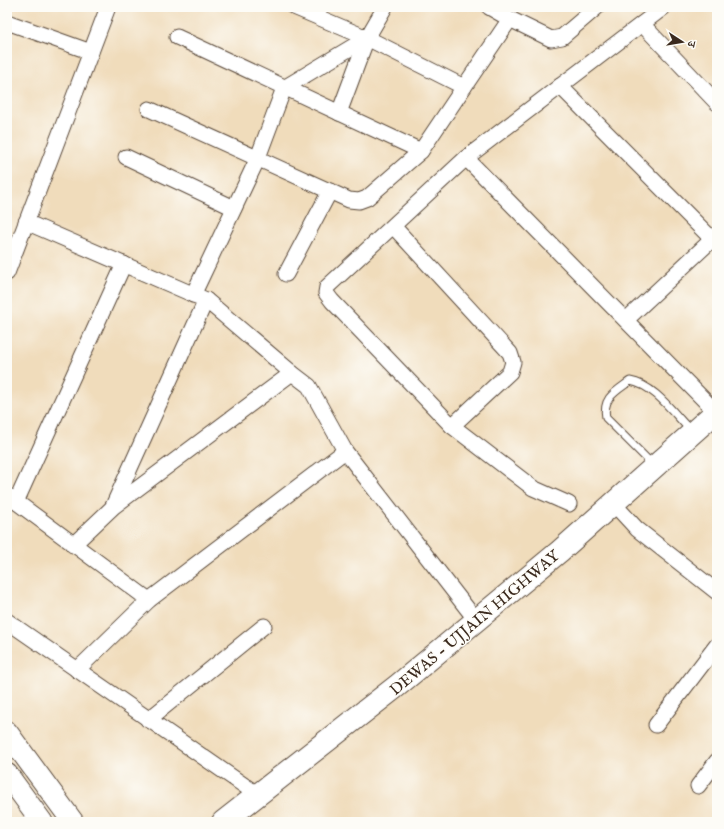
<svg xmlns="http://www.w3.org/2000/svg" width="724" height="829" viewBox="0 0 724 829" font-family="'IM FELL English','Noto Serif Devanagari',serif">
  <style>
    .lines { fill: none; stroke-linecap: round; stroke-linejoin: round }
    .lane-casing { stroke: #564536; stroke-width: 9 }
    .street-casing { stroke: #564536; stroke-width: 17 }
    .secondary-casing { stroke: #564536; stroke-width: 23 }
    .primary-casing { stroke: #564536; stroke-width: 24 }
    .lane { stroke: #fff; stroke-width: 7 }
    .street { stroke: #fff; stroke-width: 15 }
    .secondary { stroke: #fff; stroke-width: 21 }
    .primary { stroke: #fff; stroke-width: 22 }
    .labels { text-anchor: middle; stroke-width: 3; stroke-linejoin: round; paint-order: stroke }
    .street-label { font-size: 16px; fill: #3b2a1e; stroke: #fdfcf7 }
  </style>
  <rect width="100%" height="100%" fill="#fdfcf7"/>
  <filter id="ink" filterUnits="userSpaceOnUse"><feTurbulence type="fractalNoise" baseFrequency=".025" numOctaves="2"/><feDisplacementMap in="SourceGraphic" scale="8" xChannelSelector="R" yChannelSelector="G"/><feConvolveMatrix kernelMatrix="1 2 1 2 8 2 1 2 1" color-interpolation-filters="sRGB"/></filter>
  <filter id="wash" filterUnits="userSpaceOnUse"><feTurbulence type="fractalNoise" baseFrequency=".012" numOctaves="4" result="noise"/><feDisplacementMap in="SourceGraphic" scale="16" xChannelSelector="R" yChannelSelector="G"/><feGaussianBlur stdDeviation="0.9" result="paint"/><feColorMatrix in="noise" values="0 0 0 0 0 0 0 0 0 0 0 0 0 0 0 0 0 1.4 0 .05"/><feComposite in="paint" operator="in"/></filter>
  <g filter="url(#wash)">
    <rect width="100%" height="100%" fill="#f0dcbb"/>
  </g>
  <g filter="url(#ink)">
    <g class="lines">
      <g class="lane-casing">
        <path id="lane" d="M653,465l-47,-47c-4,-20 9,-26 24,-37 25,4 44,33 61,50"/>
      </g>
      <g class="street-casing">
        <g id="street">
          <path d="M489,7l21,12 41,20 11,-2 35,-30"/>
          <path d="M7,22l84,30"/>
          <path d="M642,24l75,79"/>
          <path d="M177,37l244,114"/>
          <path d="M560,86l152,153"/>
          <path d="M464,87l46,-68"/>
          <path d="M149,109l200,91 10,1 8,-3 54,-47 43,-64 -97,-49 -73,-31"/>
          <path d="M339,113l28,-75 18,-31"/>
          <path d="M126,157l108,51"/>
          <path d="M466,158l250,254"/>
          <path d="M26,222l180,78 -93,206"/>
          <path d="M393,226l117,127 3,9 -3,10 -58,54 -120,-125 -6,-8 1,-6 139,-129 198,-151"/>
          <path d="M7,273l101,-266"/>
          <path d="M286,274l44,-83"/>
          <path d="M193,295l64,-135 27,-72 83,-50"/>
          <path d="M206,300l86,73"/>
          <path d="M626,320l91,-85"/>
          <path d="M452,426l81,62 36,16"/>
          <path d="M7,495l142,105"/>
          <path d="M16,502l108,-238"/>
          <path d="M613,503l24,26 80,63"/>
          <path d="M73,545l40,-38 179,-134 17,13 36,65 131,169"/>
          <path d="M7,621l251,174"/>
          <path d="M77,670l72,-70 196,-149"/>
          <path d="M148,720l116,-94"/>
          <path d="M656,725l61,-80"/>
          <path d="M698,786l19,-25"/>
        </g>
      </g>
      <g class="secondary-casing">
        <g id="secondary">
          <path d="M7,732l66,90"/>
          <path d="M7,774l35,48"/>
        </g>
      </g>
      <g class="primary-casing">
        <path id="primary" d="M223,822l174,-136 163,-135 157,-140"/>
      </g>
      <use href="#lane" class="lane"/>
      <use href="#street" class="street"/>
      <use href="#secondary" class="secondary"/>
      <use href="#primary" class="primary"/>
    </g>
  </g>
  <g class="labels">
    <g class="street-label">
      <text transform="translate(474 622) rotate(-40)" y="6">DEWAS - UJJAIN HIGHWAY</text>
    </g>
  </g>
  <rect width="724" height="829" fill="none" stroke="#fdfcf7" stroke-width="24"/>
  <g transform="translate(682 42) rotate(102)" stroke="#fdfcf7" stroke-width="3" paint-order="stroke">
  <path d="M0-3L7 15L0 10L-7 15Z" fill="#3b2a1e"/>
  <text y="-6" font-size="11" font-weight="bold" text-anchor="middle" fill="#3b2a1e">उ</text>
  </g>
</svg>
